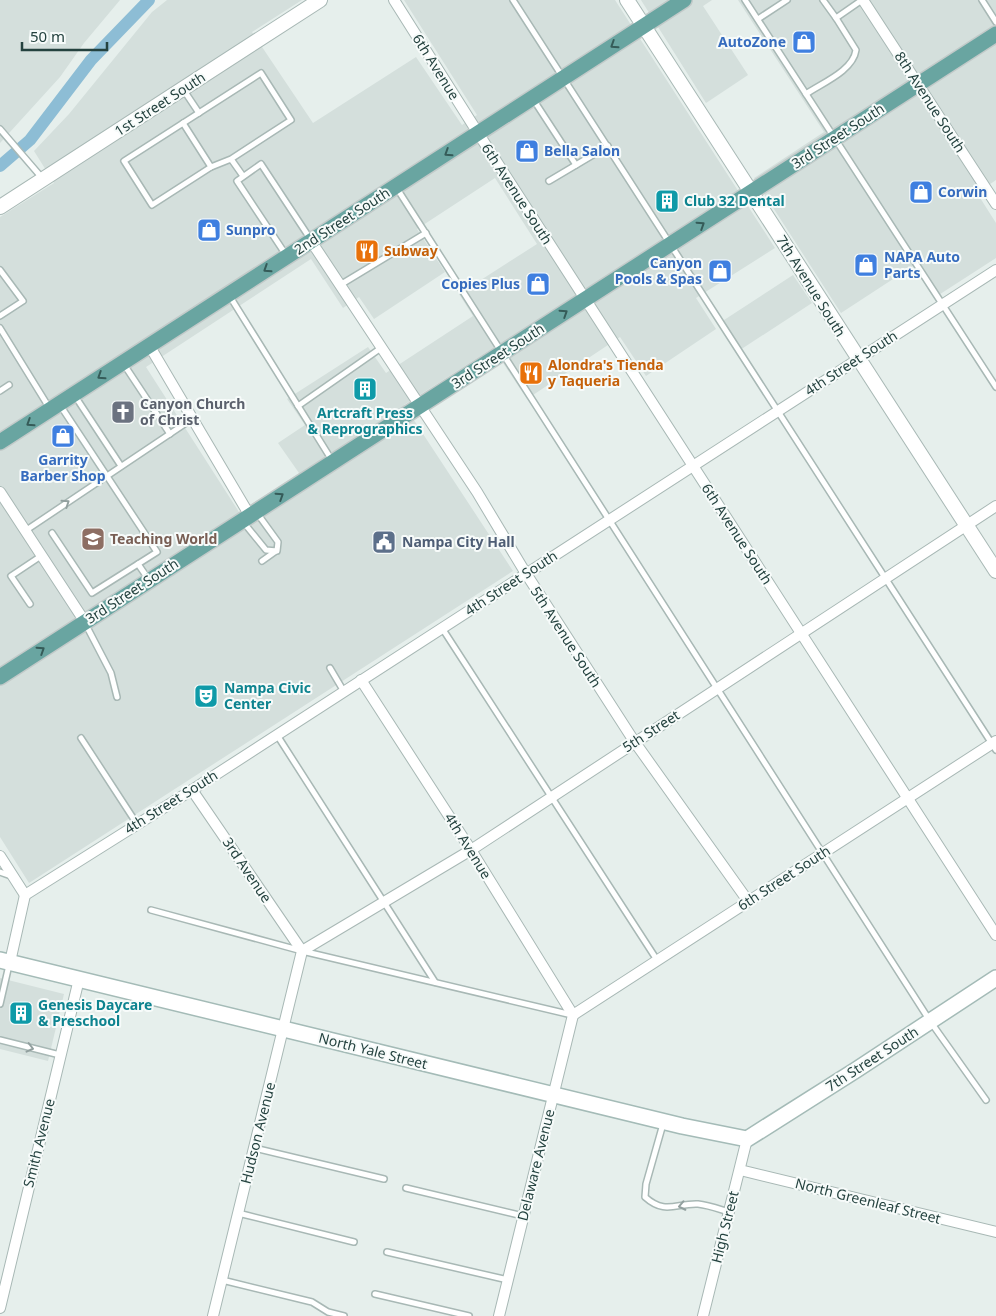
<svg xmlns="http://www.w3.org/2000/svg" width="996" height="1316" viewBox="0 0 996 1316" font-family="'Noto Sans',sans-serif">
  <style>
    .built { fill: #d4dfdc; fill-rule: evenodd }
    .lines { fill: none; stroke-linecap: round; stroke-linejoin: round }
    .canal { stroke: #8dbdd5; stroke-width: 12 }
    .service-casing { stroke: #a8b8b5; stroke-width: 8 }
    .minor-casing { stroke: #a8b8b5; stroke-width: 12 }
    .tertiary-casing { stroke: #a8b8b5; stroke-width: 16 }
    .secondary-casing { stroke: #a4bbb7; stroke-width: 18 }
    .primary-casing { stroke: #c2cac9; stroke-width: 18 }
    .service { stroke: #fff; stroke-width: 5 }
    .minor { stroke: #fff; stroke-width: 10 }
    .tertiary { stroke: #fff; stroke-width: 14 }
    .secondary { stroke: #fff; stroke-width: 15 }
    .primary { stroke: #69a5a1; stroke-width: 15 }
    .oneway { stroke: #355b58 }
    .oneway2 { stroke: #92a09f }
    .labels { text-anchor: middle; stroke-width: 4; stroke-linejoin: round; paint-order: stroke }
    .shop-label { font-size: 14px; font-weight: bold; fill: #366cbe; stroke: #f7fbfa; text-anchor: start }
    .street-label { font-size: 14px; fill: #24423f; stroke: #f7fbfa }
    .culture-label { font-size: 14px; font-weight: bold; fill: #0d838f; stroke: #f7fbfa; text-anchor: start }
    .food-label { font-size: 14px; font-weight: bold; fill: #c56008; stroke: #f7fbfa; text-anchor: start }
    .worship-label { font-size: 14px; font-weight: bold; fill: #5b616d; stroke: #f7fbfa; text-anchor: start }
    .education-label { font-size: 14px; font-weight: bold; fill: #785e54; stroke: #f7fbfa; text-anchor: start }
    .service-label { font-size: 14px; font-weight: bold; fill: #4e5e75; stroke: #f7fbfa; text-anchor: start }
  </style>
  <rect width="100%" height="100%" fill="#e6efec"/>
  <g class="built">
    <path d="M0,0h120l-36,43 -24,34 -60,66z"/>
    <path d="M167,0h135l-50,32 61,91 103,-66 46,68 15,-10 -73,-115h211l160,248 -79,50 20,31 -70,47 -26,-39 -93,62 -34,-51 -89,57 109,166 -484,312 -29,-46v-620l54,-34 -20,-32 35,-37 83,-102zM495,178l42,66 -78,50 14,22 -87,57 -18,-26 -81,52 18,26 -27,18 21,30 -60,39 -93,-145 165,-108 32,49 16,-11 15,22 71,-47 -28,-43z"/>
    <path d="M641,0h71l-9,6 45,69 -42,28z"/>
    <path d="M738,0h258v180l-19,13 19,30v35l-62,40 -21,-32 -72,47 -87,-135 70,-46z"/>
    <path d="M793,275l19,28 -72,47 -19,-28z"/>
    <path d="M0,978l64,16 -16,67 -48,-12z"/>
  </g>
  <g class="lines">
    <path class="canal" d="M0,166l30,-26 61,-80 58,-60"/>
    <g class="service-casing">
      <g id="service">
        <path d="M513,0l483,750"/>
        <path d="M745,0l251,387"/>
        <path d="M823,0l13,18 26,-18"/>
        <path d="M982,0l14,22"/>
        <path d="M758,19l29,-19"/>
        <path d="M183,89l16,24"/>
        <path d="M806,94c16,-11 47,-23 50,-44l-20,-32"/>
        <path d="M533,99l43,66"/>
        <path d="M183,123l28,44"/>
        <path d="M0,129l43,50"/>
        <path d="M231,159l60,-39 -30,-47 -137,88 28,44 59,-38 20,-8 12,17"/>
        <path d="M549,181l59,-35"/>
        <path d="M396,187l534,834 56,79"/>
        <path d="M286,255l-49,-74 24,-17 50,76"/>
        <path d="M0,270l23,31 -23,15"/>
        <path d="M340,285l86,-52"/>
        <path d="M229,295l104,167"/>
        <path d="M0,328l50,81"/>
        <path d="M123,363l47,71"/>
        <path d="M0,391l9,-6"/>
        <path d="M75,396l46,70"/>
        <path d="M298,406l83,-58"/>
        <path d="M244,523l22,27 11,1 1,-9 -21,-29"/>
        <path d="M25,531l167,-112"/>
        <path d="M52,533l40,60 65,-41 -97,-147"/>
        <path d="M262,561l14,-10"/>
        <path d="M138,564l11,16"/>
        <path d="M30,604l-19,-28 30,-20"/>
        <path d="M86,625l25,48 6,24"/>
        <path d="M442,628l215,332"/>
        <path d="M330,668l13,22"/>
        <path d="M277,735l158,247"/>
        <path d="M81,738l56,86"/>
        <path d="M0,872l11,4"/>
        <path d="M151,910l151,41 270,64"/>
        <path d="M0,1004l9,-39"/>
        <path d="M0,1040l60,15"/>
        <path d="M663,1124l-17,60 -1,13c20,18 31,6 53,7 10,1 21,5 31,8"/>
        <path d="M254,1148l130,31"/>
        <path d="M406,1188l117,28"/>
        <path d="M238,1213l116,29"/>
        <path d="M387,1252l121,28"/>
        <path d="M222,1280l90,22 16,10 16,4"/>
        <path d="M375,1294l94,22"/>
      </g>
    </g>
    <g class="minor-casing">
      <g id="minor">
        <path d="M394,0l84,133 518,802"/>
        <path d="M863,0l133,204"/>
        <path d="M311,241l166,251 48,80 109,169 114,160"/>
        <path d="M149,345l101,171"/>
        <path d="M0,492l85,130"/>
        <path d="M361,680l110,170 102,165"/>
        <path d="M192,790l110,161"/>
        <path d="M0,856l25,39"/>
        <path d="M25,895l167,-105 804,-520"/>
        <path d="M302,951l169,-101 525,-344"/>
        <path d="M10,962l15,-67"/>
        <path d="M573,1015l423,-274"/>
        <path d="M740,1170l256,62"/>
        <path d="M0,1308l79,-329"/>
        <path d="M213,1316l89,-365"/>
        <path d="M499,1316l74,-301"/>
        <path d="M703,1316l44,-177"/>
      </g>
    </g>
    <g class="tertiary-casing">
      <g id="tertiary">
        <path d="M627,0l369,571"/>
        <path d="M0,207l320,-207"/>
      </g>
    </g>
    <g class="secondary-casing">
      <path id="secondary" d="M0,960l682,166 65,13 109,-69 140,-92"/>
    </g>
    <g class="primary-casing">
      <g id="primary">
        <path d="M0,442l684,-442"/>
        <path d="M0,677l996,-643"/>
      </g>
    </g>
    <use href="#service" class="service"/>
    <use href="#minor" class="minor"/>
    <use href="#tertiary" class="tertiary"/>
    <use href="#secondary" class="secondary"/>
    <use href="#primary" class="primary"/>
  </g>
  <defs><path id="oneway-chevron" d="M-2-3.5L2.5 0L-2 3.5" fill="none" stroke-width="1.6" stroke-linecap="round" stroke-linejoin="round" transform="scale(1.25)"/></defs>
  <g class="oneway">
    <use href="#oneway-chevron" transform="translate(614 45) rotate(147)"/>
    <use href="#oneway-chevron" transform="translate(448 153) rotate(147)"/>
    <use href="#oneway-chevron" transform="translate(701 225) rotate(-33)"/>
    <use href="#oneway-chevron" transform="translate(267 269) rotate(147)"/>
    <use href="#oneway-chevron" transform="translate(564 313) rotate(-33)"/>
    <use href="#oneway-chevron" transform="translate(101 376) rotate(147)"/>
    <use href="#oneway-chevron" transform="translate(30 423) rotate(147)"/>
    <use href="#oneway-chevron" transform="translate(280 496) rotate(-33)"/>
    <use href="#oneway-chevron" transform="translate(41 650) rotate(-33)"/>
  </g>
  <g class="oneway2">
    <use href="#oneway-chevron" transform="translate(66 503) rotate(-34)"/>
    <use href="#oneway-chevron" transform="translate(30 1048) rotate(14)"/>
    <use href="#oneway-chevron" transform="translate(682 1206) rotate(168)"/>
  </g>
  <defs>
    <g id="shop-square" transform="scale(1.25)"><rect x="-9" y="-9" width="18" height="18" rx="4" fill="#3f7fe0" stroke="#f7fbfa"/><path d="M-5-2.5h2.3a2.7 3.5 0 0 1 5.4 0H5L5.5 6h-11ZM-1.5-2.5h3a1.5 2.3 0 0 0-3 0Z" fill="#fff"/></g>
    <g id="building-square" transform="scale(1.25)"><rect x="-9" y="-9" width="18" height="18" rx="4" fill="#0f9aa8" stroke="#f7fbfa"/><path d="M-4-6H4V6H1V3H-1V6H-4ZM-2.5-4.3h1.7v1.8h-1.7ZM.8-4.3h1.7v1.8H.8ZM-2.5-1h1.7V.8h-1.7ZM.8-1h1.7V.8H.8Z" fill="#fff"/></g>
    <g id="restaurant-square" transform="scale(1.25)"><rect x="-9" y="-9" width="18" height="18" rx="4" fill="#e8710a" stroke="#f7fbfa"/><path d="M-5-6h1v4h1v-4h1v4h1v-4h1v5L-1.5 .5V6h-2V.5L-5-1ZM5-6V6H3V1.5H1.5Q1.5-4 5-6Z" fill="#fff"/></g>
    <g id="church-square" transform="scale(1.25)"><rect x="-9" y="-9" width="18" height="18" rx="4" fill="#6b7280" stroke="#f7fbfa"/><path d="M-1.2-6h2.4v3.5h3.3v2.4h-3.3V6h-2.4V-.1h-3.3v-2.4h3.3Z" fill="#fff"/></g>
    <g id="school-square" transform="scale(1.25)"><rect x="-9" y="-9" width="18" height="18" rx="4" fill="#8d6e63" stroke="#f7fbfa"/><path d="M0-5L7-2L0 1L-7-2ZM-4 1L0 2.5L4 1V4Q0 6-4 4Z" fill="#fff"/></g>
    <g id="civic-square" transform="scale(1.25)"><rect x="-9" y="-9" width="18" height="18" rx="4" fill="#5c6f8a" stroke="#f7fbfa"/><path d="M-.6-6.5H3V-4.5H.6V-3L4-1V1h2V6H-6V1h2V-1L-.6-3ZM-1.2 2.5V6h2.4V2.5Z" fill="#fff"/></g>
    <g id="theatre-square" transform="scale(1.25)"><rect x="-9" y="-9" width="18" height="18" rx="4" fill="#0f9aa8" stroke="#f7fbfa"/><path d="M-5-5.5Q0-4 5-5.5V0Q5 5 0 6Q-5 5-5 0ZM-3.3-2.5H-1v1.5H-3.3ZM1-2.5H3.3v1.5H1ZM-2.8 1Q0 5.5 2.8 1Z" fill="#fff"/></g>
  </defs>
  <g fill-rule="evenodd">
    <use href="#shop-square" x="804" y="42"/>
    <use href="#shop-square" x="527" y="151"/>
    <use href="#shop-square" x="921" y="192"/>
    <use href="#building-square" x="667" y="201"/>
    <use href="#shop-square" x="209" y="230"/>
    <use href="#restaurant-square" x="367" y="251"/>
    <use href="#shop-square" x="866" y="265"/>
    <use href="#shop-square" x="720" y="271"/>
    <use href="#shop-square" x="538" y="284"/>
    <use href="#restaurant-square" x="531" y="373"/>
    <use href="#building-square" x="365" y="389"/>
    <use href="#church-square" x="123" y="412"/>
    <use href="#shop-square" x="63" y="436"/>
    <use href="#school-square" x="93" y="539"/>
    <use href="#civic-square" x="384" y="542"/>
    <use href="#theatre-square" x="206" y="696"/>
    <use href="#building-square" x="21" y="1013"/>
  </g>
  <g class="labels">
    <g class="shop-label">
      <text x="786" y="47" text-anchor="end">AutoZone</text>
      <text x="544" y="156">Bella Salon</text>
      <text x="938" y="197">Corwin</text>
      <text x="226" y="235">Sunpro</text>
      <text x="884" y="262">NAPA Auto<tspan x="884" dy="16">Parts</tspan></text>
      <text x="702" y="268" text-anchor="end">Canyon<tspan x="702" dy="16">Pools &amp; Spas</tspan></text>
      <text x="520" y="289" text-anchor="end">Copies Plus</text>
      <text x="63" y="465" text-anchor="middle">Garrity<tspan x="63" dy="16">Barber Shop</tspan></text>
    </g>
    <g class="street-label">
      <text transform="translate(436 67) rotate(58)" y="5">6th Avenue</text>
      <text transform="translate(930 102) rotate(57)" y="5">8th Avenue South</text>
      <text transform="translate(160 104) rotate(-33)" y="5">1st Street South</text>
      <text transform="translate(838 136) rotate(-33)" y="5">3rd Street South</text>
      <text transform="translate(517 194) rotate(57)" y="5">6th Avenue South</text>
      <text transform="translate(342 221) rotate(-33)" y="5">2nd Street South</text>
      <text transform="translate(811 286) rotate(58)" y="5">7th Avenue South</text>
      <text transform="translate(498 356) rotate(-33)" y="5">3rd Street South</text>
      <text transform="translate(851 363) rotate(-33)" y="5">4th Street South</text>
      <text transform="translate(737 534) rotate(57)" y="5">6th Avenue South</text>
      <text transform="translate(511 583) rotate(-33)" y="5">4th Street South</text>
      <text transform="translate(132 591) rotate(-33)" y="5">3rd Street South</text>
      <text transform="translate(566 637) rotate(57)" y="5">5th Avenue South</text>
      <text transform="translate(651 731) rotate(-33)" y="5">5th Street</text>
      <text transform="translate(171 802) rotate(-32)" y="5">4th Street South</text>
      <text transform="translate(468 846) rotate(58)" y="5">4th Avenue</text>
      <text transform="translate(247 870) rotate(56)" y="5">3rd Avenue</text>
      <text transform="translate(784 878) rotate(-33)" y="5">6th Street South</text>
      <text transform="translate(373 1051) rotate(14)" y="5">North Yale Street</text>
      <text transform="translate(872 1059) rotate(-33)" y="5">7th Street South</text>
      <text transform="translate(258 1133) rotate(-76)" y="5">Hudson Avenue</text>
      <text transform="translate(39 1143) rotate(-76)" y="5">Smith Avenue</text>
      <text transform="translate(536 1165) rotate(-76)" y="5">Delaware Avenue</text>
      <text transform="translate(868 1201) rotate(14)" y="5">North Greenleaf Street</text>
      <text transform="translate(725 1227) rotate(-76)" y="5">High Street</text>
    </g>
    <g class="culture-label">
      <text x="684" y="206">Club 32 Dental</text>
      <text x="365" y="418" text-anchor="middle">Artcraft Press<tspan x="365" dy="16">&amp; Reprographics</tspan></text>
      <text x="224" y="693">Nampa Civic<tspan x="224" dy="16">Center</tspan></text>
      <text x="38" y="1010">Genesis Daycare<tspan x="38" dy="16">&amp; Preschool</tspan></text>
    </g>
    <g class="food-label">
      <text x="384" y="256">Subway</text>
      <text x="548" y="370">Alondra's Tienda<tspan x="548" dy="16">y Taqueria</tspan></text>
    </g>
    <g class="worship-label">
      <text x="140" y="409">Canyon Church<tspan x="140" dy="16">of Christ</tspan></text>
    </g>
    <g class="education-label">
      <text x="110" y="544">Teaching World</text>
    </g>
    <g class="service-label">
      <text x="402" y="547">Nampa City Hall</text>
    </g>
  </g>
  <path d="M22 42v8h85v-8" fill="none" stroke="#24423f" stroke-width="2.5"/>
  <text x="30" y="42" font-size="15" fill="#24423f" stroke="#f7fbfa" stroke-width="4" paint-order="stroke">50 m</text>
</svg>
